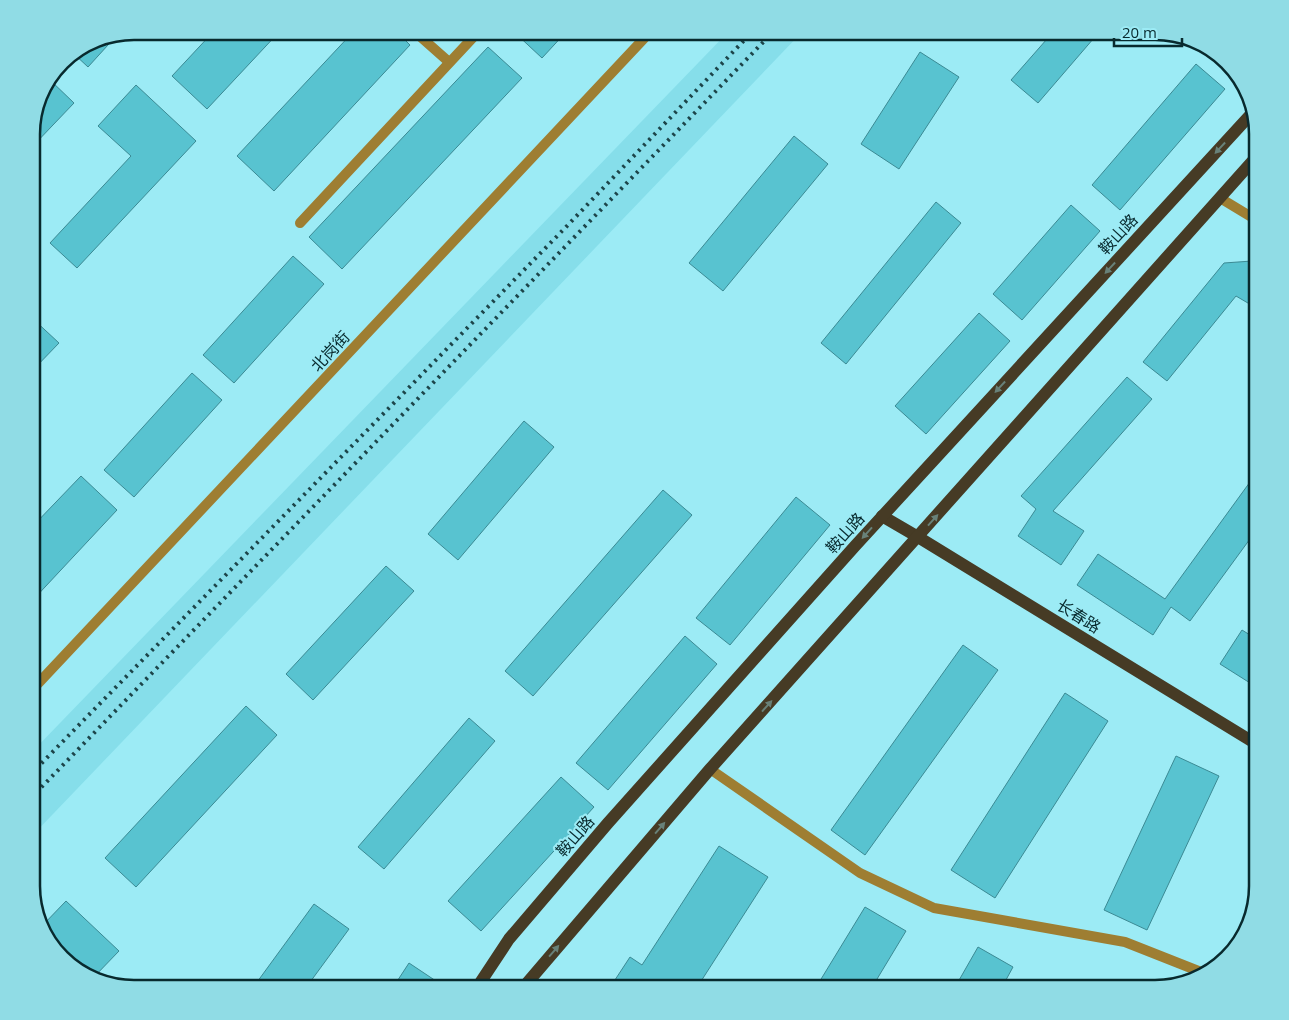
<svg xmlns="http://www.w3.org/2000/svg" width="1289" height="1020" viewBox="0 0 1289 1020" font-family="'Open Sans','Noto Sans SC',sans-serif">
  <style>
    .built { fill: #86deea }
    .building { fill: #58c3d0; stroke: #3b8a94 }
    .lines { fill: none; stroke-linecap: round; stroke-linejoin: round }
    .minor { stroke: #9e7e32; stroke-width: 10 }
    .primary { stroke: #463b25; stroke-width: 12 }
    .rail { stroke: #1c4449; stroke-width: 4; stroke-dasharray: 2.5 5; stroke-linecap: butt }
    .oneway { fill: #688178 }
    .labels { text-anchor: middle; stroke-width: 4; stroke-linejoin: round; paint-order: stroke }
    .street-label { font-size: 16px; fill: #082a2e; stroke: #9cebf5 }
    .rim { fill: none; stroke: #082a2e; stroke-width: 2.5 }
  </style>
  <rect width="100%" height="100%" fill="#9cebf5"/>
  <path class="built" d="M729,31h74l-772,806v-84z"/>
  <g class="building">
    <path d="M214,31h66l-73,78 -35,-33z"/>
    <path d="M354,31h42l14,14 -136,146 -37,-35z"/>
    <path d="M513,31h54l-25,27z"/>
    <path d="M1054,31h46l-62,72 -27,-23z"/>
    <path d="M118,34l-30,33 -15,-14 22,-14z"/>
    <path d="M488,47l34,31 -180,191 -33,-32z"/>
    <path d="M920,52l39,25 -60,92 -38,-25z"/>
    <path d="M1196,64l29,25 -105,121 -28,-25z"/>
    <path d="M49,79l25,24 -43,45v-21l11,-38z"/>
    <path d="M136,85l60,56 -119,127 -27,-25 81,-87 -33,-30z"/>
    <path d="M794,136l34,28 -105,127 -34,-28z"/>
    <path d="M936,202l25,21 -115,141 -25,-21z"/>
    <path d="M1071,205l29,26 -78,89 -29,-26z"/>
    <path d="M293,256l31,28 -90,99 -31,-28z"/>
    <path d="M1252,261l6,3v45l-22,-13 -69,85 -24,-19 81,-99z"/>
    <path d="M979,313l31,28 -84,93 -31,-28z"/>
    <path d="M31,317l28,26 -28,29z"/>
    <path d="M192,373l30,27 -88,97 -30,-27z"/>
    <path d="M1127,377l25,22 -99,112 31,20 -23,34 -43,-29 18,-27 -15,-13z"/>
    <path d="M524,421l30,26 -96,113 -30,-26z"/>
    <path d="M1258,471v57l-68,93 -19,-14 -18,28 -76,-50 21,-31 67,45z"/>
    <path d="M81,476l36,34 -86,92v-74z"/>
    <path d="M663,490l29,25 -159,181 -28,-25z"/>
    <path d="M796,497l34,28 -100,120 -34,-27z"/>
    <path d="M386,566l28,25 -101,109 -27,-26z"/>
    <path d="M1242,630l16,10v48l-38,-24z"/>
    <path d="M685,636l32,28 -109,126 -32,-27z"/>
    <path d="M963,645l35,25 -133,185 -34,-25z"/>
    <path d="M1065,693l43,28 -113,177 -44,-28z"/>
    <path d="M246,706l31,29 -141,152 -31,-29z"/>
    <path d="M469,718l26,23 -111,128 -26,-22z"/>
    <path d="M1176,756l43,20 -72,154 -43,-20z"/>
    <path d="M561,777l33,30 -113,124 -33,-30z"/>
    <path d="M719,846l49,31 -72,112h-13l-10,-7 -4,7h-60l21,-32 12,8z"/>
    <path d="M66,901l53,50 -27,28 -26,-16 -24,-32 -1,-4z"/>
    <path d="M314,904l35,25 -44,60h-53z"/>
    <path d="M865,907l41,24 -35,58h-56z"/>
    <path d="M978,947l35,20 -12,22h-47z"/>
    <path d="M409,963l33,22 -2,4h-48z"/>
  </g>
  <g class="lines">
    <g class="minor">
      <path d="M414,31l35,31"/>
      <path d="M1220,198l38,23"/>
      <path d="M300,223l179,-192"/>
      <path d="M31,691l620,-660"/>
      <path d="M710,769l150,104 74,35 191,34 76,30 3,3"/>
    </g>
    <g class="primary">
      <path d="M882,516l36,21 340,208"/>
      <path d="M476,989l33,-50 99,-116 247,-277 398,-434"/>
      <path d="M522,989l188,-220 548,-614"/>
    </g>
    <g class="rail">
      <path d="M31,774l535,-547 187,-196"/>
      <path d="M31,798l743,-767"/>
    </g>
  </g>
  <defs><path id="oneway-solid" d="M-6-.8H1V-3.2L6.5 0L1 3.2V.8H-6Z" transform="scale(1.25)"/></defs>
  <g class="oneway">
    <use href="#oneway-solid" transform="translate(1220 148) rotate(133)"/>
    <use href="#oneway-solid" transform="translate(1110 268) rotate(133)"/>
    <use href="#oneway-solid" transform="translate(1000 387) rotate(133)"/>
    <use href="#oneway-solid" transform="translate(933 520) rotate(-48)"/>
    <use href="#oneway-solid" transform="translate(867 533) rotate(132)"/>
    <use href="#oneway-solid" transform="translate(767 706) rotate(-48)"/>
    <use href="#oneway-solid" transform="translate(660 828) rotate(-49)"/>
    <use href="#oneway-solid" transform="translate(554 951) rotate(-49)"/>
  </g>
  <g class="labels">
    <g class="street-label">
      <text transform="translate(1118 234) rotate(-47)" y="6">鞍山路</text>
      <text transform="translate(330 351) rotate(-47)" y="6">北岗街</text>
      <text transform="translate(845 533) rotate(-48)" y="6">鞍山路</text>
      <text transform="translate(1079 616) rotate(32)" y="6">长春路</text>
      <text transform="translate(575 836) rotate(-49)" y="6">鞍山路</text>
    </g>
  </g>
  <path d="M0 0H1289V1020H0ZM134 40H1155A94 94 0 0 1 1249 134V886A94 94 0 0 1 1155 980H134A94 94 0 0 1 40 886V134A94 94 0 0 1 134 40Z" fill="#90dce5" fill-rule="evenodd"/>
  <path class="rim" d="M134 40H1155A94 94 0 0 1 1249 134V886A94 94 0 0 1 1155 980H134A94 94 0 0 1 40 886V134A94 94 0 0 1 134 40Z"/>
  <path d="M1114 38v8h68v-8" fill="none" stroke="#082a2e" stroke-width="2.5"/>
  <text x="1122" y="38" font-size="15" fill="#082a2e" stroke="#9cebf5" stroke-width="4" paint-order="stroke">20 m</text>
</svg>
